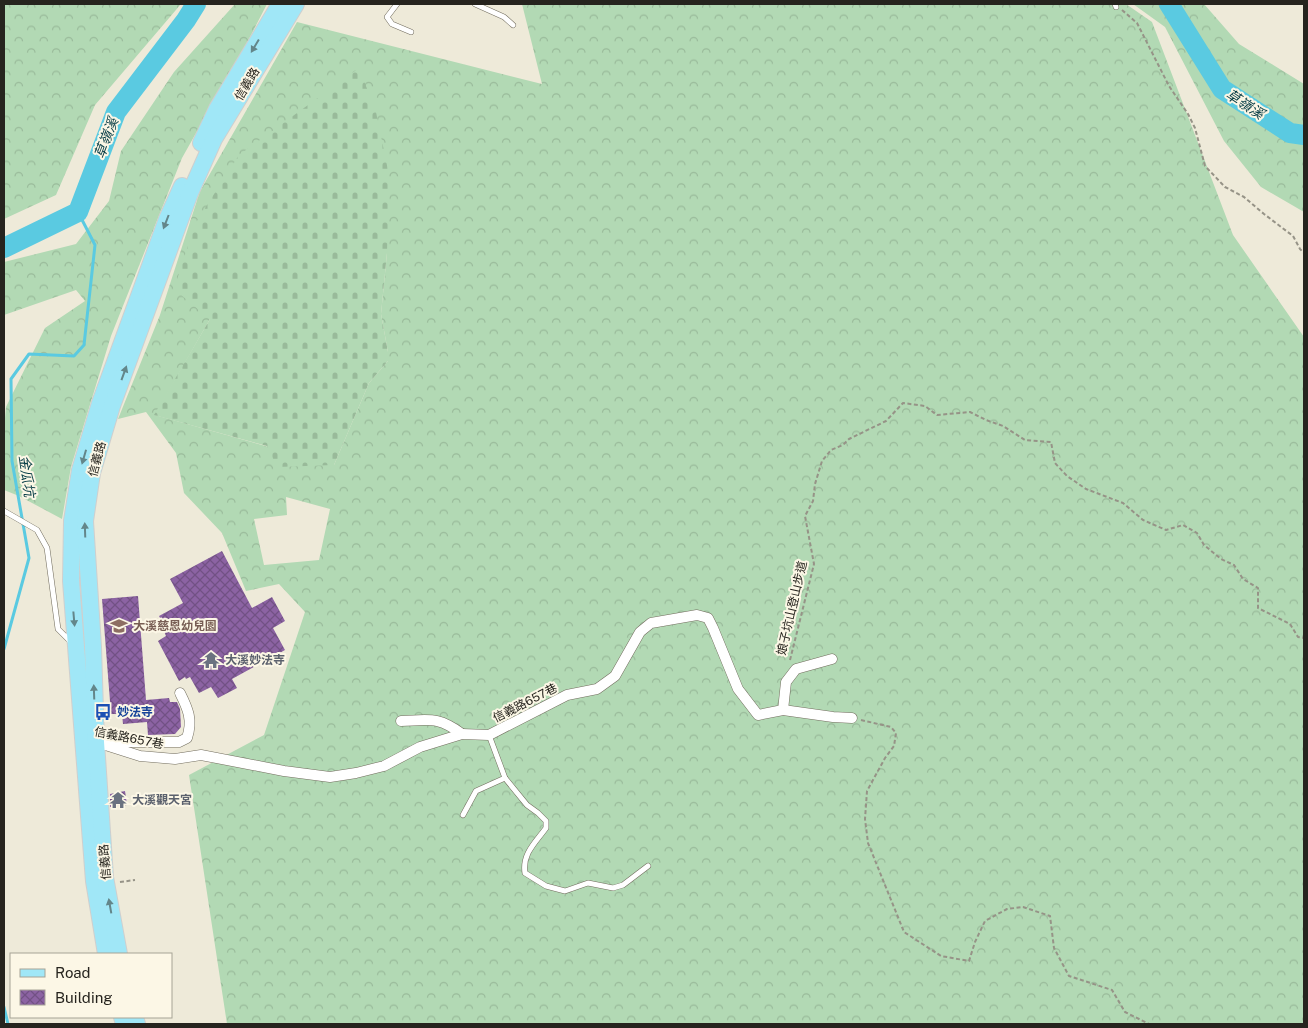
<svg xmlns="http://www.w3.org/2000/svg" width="1308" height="1028" viewBox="0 0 1308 1028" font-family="'Public Sans','Noto Sans TC',sans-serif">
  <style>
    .forest { fill: url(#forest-crowns); fill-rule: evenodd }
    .cemetery { fill: url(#cemetery-stones) }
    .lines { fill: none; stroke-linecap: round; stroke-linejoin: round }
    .stream { stroke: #5acae1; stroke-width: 3 }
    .river { stroke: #5acae1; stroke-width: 20 }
    .building { fill: url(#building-cross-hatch) }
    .lane-casing { stroke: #726d5e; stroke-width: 6 }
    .street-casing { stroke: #726d5e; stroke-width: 11 }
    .primary-casing { stroke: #cfcfce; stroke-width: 18 }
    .path { stroke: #969387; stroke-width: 2; stroke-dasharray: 4 2.5; stroke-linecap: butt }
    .lane { stroke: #fff; stroke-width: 5 }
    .street { stroke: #fff; stroke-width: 10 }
    .primary { stroke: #a0e7f7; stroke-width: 16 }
    .oneway { fill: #63868a }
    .labels { text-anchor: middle; stroke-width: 4; stroke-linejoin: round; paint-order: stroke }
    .street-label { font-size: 12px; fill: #26241e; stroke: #fcf7e6 }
    .education-label { font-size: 12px; font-weight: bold; fill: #785e54; stroke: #fcf7e6; text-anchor: start }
    .worship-label { font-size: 12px; font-weight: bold; fill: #5b616d; stroke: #fcf7e6; text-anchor: start }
    .transit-label { font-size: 12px; font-weight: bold; fill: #164399; stroke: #fcf7e6; text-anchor: start }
    .water-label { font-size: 14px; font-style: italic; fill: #053b45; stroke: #fcf7e6 }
  </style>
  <defs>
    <pattern id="forest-crowns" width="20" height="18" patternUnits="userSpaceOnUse" patternTransform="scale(1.25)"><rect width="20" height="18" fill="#b2d9b4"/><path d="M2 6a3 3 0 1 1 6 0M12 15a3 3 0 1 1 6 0" fill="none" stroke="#99ba9a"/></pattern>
    <pattern id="cemetery-stones" width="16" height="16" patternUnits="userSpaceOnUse" patternTransform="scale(1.25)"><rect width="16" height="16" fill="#b2d9b4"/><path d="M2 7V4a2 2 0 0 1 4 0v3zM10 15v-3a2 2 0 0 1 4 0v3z" fill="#99ba9a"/></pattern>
    <pattern id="building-cross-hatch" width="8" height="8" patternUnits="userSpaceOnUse" patternTransform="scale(1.25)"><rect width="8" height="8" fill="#8c63a3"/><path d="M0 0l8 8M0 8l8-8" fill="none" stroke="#725184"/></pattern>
  </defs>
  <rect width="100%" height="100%" fill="#eeead9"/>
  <g class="forest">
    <path d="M4,4h177l-86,101 -39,90 -52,24z"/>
    <path d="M235,4h32l-18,35 -67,119 -71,178 -40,131 -9,52 -43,-23 -15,-6v-61l2,-22 39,-79 40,-27 -9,-11 -72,25v-53l72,-18 33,-43 12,-50 53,-79z"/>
    <path d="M522,4h604l26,18 81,213 71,102v687h-1077l-38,-249 75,-40 41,-123 -26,-28 -33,7 -24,-58 -38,-40 -8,-40 -30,-41 -28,7 42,-104 40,-124 97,-169 245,62zM387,253l-6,61 7,38v9l-19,22 -35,82 -179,-50 55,-96zM286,497l44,12 -11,51 -55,5 -10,-46 33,-4z"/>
    <path d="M1133,4h71l35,40 65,40v128l-43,-25 -37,-46 -59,-114z"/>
  </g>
  <path class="cemetery" d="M359,68l17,44 14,68 -3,73 -6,61 7,38v9l-19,22 -35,82 -57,2 -10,-21 -113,-31 56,-96 -36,-30 21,-65 44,-69z"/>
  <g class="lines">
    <g class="stream">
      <path d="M4,649l25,-91 -17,-97 -1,-82 18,-25 45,2 10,-11 11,-100 -17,-33"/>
      <path d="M4,1007l4,17"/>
    </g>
    <g class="river">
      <path d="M1169,4l53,85 68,44 14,2"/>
      <path d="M4,248l74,-36 38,-100 70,-92 10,-16"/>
    </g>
  </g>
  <g class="building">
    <path d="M222,551l30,57 20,-11 13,24 -12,7 12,22 -53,29 5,9 -19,10 -7,-11 -12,6 -9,-16 -4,2 -1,-2 -6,4 -21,-40 8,-5 -2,-5 2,-2 -7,-13 24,-13 -13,-24z"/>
    <path d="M138,596l8,104 23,-2 1,4h7l3,7 1,18 -6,7 -27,1 -1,-13 -24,2 -1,-10h-11l-9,-115z"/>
    <path d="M125,791l2,14 -17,2v-13z"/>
  </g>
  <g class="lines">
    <g class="lane-casing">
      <g id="lane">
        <path d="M397,4l-10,13 5,7 19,8"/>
        <path d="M475,4l29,13 9,8"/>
        <path d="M1115,4l1,3"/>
        <path d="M4,511l33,19 10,18 11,81 14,14"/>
        <path d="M489,735l16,43 22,27 11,8 8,8v7c-11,15 -24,26 -21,45l21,13 19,5 23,-8 25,5 10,-3 25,-19"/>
        <path d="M463,815l13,-24 29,-13"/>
      </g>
    </g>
    <g class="street-casing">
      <g id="street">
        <path d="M783,710l50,7 19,1"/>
        <path d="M401,721c29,-1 37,-5 61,13"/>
        <path d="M92,742h4l44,14 35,3 26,-4 83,16 46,6 26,-4 28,-7 36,-19 42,-13 27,1 78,-40 30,-6 18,-13 25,-44 11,-9 46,-8 11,3 5,10 25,61 20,26 25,-5 3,-28 10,-13 36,-10"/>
        <path d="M104,742h75l8,-4c6,-18 1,-29 -7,-45"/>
      </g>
    </g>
    <g class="primary-casing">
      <g id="primary">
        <path d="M201,143l16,-34 63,-105"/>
        <path d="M106,954l-12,-73 -23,-300 1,-60 8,-51 20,-67 67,-184 15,-33"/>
        <path d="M119,954l-14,-77 -9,-135 -3,-95 -8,-126 7,-48 20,-67 78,-213 24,-54 82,-135"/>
        <path d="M122,1017l2,7"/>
        <path d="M135,1017l2,7"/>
      </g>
    </g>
    <g class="path">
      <path d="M1122,10l15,13 32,63 19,28 7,14 10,38 20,21 19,10 20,17 29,22 7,13 4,4"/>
      <path d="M790,660l24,-96 -9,-48 8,-15 2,-17 7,-23 9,-11 12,-5 6,-6 37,-18 17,-18 22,3 12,9 33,-3 16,8 17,6 22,14 26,2 4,21 12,13 19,13 37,14 20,17 23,10 17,-5 14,8 7,12 17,14 13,6 9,14 15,9v20l32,16 8,13 6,1"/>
      <path d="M861,720l30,7 5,6 -2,13 -9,12 -18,33 -2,28 3,24 36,89 37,24 28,5 6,-19 10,-21 22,-12 16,-2 27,9 4,32 15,28 43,14 13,22 24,12"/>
      <path d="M120,882l15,-2"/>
    </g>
    <use href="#lane" class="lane"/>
    <use href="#street" class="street"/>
    <use href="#primary" class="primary"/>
  </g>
  <defs><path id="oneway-solid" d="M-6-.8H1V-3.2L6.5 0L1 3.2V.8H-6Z" transform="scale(1.25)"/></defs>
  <g class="oneway">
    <use href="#oneway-solid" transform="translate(255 46) rotate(121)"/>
    <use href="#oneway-solid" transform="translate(166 222) rotate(111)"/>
    <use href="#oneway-solid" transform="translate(124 373) rotate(-70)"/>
    <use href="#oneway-solid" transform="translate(84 457) rotate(106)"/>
    <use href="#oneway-solid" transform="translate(85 530) rotate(-92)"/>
    <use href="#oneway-solid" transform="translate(74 619) rotate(85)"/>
    <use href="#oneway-solid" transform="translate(94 692) rotate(-92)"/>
    <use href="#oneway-solid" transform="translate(110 906) rotate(-100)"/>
  </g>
  <defs>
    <g id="school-bare" transform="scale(1.35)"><path d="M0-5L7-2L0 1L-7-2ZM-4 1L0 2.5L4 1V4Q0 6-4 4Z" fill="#8d6e63" stroke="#fcf7e6" stroke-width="2.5" paint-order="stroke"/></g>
    <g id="temple-bare" transform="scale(1.35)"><path d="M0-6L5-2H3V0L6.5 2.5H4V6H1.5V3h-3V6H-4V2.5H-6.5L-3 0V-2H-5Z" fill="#6b7280" stroke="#fcf7e6" stroke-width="2.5" paint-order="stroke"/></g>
    <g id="bus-bare" transform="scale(1.35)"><path d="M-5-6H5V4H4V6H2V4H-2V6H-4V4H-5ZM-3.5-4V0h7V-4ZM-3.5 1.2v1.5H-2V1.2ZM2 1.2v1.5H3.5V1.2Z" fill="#1a4fb4" stroke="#fcf7e6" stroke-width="2.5" paint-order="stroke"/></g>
  </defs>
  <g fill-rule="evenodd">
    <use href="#school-bare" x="119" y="626"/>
    <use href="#temple-bare" x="211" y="660"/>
    <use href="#bus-bare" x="103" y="712"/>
    <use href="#temple-bare" x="118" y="800"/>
  </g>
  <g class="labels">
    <g class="street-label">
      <text transform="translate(247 84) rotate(-59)" y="4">信義路</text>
      <text transform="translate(97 459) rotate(-75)" y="4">信義路</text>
      <text transform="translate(792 608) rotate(-77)" y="4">娘子坑山登山步道</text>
      <text transform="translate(525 703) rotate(-27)" y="4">信義路657巷</text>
      <text transform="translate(129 738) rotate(11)" y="4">信義路657巷</text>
      <text transform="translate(105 862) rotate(-95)" y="4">信義路</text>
    </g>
    <g class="education-label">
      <text x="133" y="630">大溪慈恩幼兒園</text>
    </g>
    <g class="worship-label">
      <text x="225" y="664">大溪妙法寺</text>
      <text x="132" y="804">大溪觀天宮</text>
    </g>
    <g class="transit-label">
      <text x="117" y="716">妙法寺</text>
    </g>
    <g class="water-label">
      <text transform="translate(1245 104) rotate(33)" y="5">草嶺溪</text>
      <text transform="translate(106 138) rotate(-69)" y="5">草嶺溪</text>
      <text transform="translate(27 476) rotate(82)" y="5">金瓜坑</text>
    </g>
  </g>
  <rect width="1308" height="1028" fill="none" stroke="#26241e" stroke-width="10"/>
  <rect x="10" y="953" width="162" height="65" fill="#fcf7e6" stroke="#a6a396"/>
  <rect x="20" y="969" width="25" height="8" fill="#a0e7f7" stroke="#a6a396"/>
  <text x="55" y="978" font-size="15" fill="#26241e">Road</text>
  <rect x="20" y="990" width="25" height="15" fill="url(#building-cross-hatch)" stroke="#a6a396"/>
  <text x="55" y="1003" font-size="15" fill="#26241e">Building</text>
</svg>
